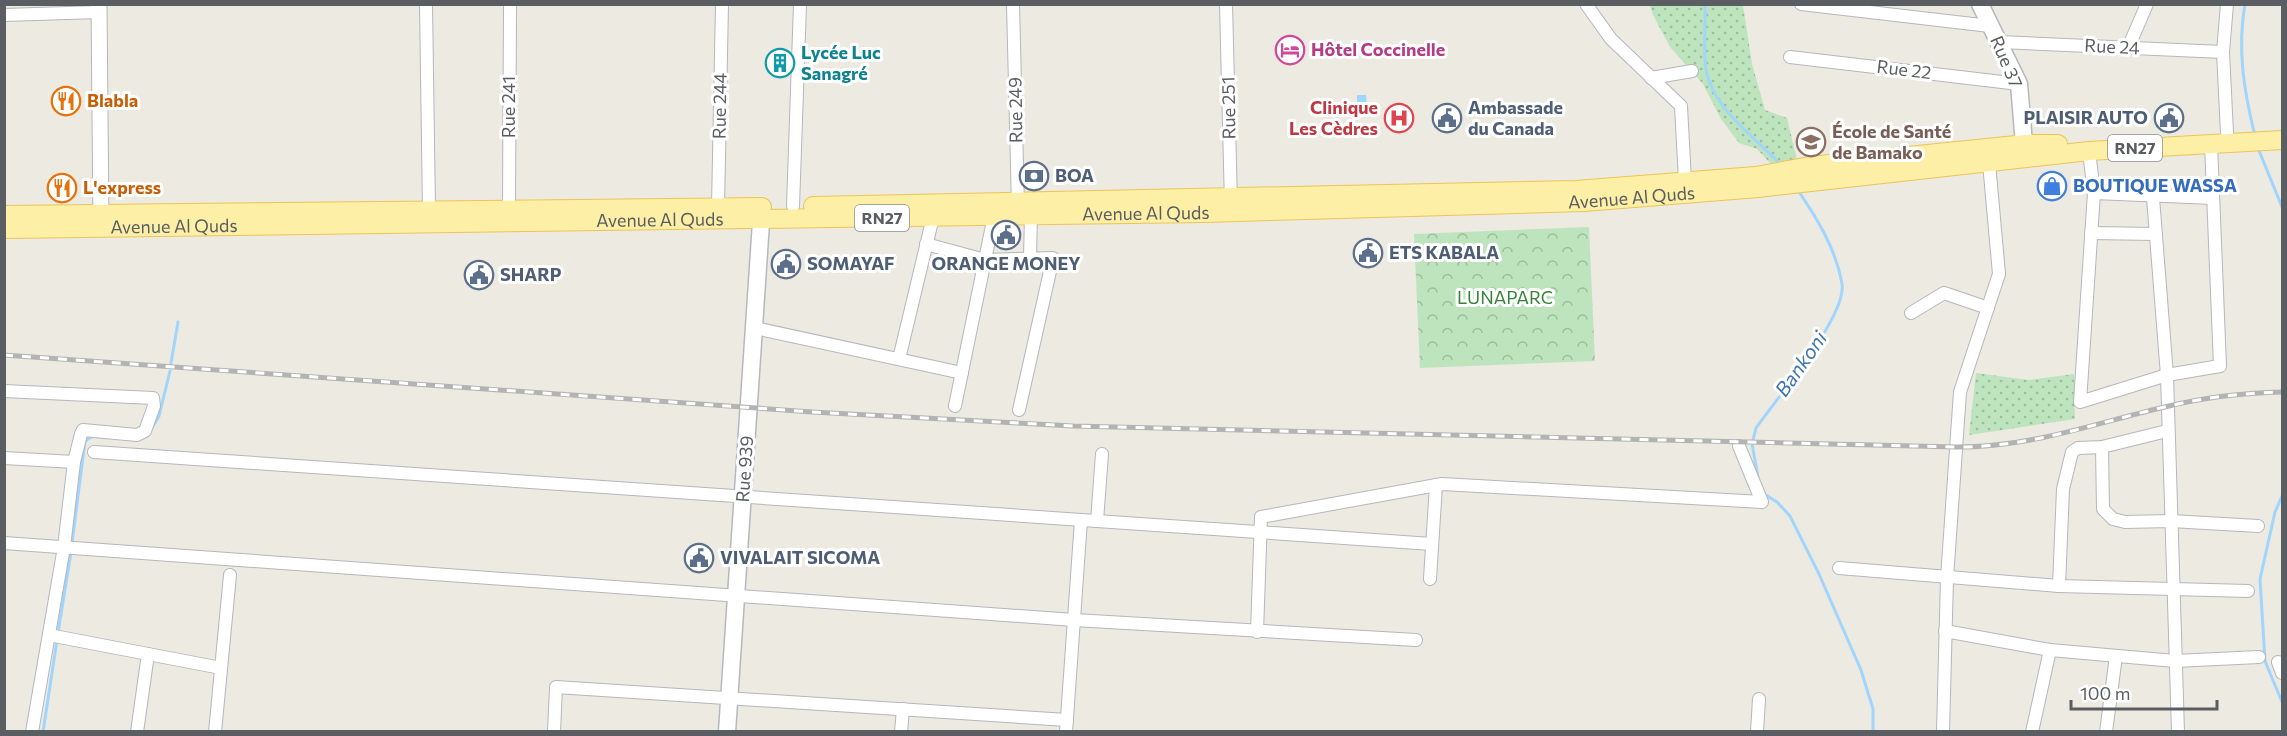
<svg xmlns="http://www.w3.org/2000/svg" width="2287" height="736" viewBox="0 0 2287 736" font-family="Commissioner,sans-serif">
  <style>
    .grass { fill: url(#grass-dots) }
    .forest { fill: url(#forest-crowns) }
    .water { fill: #a0d5fd }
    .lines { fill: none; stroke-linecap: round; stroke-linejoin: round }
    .stream { stroke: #a0d5fd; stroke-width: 3 }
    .minor-casing { stroke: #b4b7bc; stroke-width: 14 }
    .tertiary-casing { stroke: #b4b7bc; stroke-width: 17 }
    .secondary-casing { stroke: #b5b8be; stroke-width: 19 }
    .primary-casing { stroke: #eec458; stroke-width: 20 }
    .minor { stroke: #fff; stroke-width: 12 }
    .tertiary { stroke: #fff; stroke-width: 15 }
    .secondary { stroke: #fff; stroke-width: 16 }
    .primary { stroke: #fdefa5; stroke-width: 18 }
    .rail-casing { stroke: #b2b3b3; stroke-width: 5 }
    .rail { stroke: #fff; stroke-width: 3; stroke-dasharray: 9; stroke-linecap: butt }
    .labels { text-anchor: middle; stroke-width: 6; stroke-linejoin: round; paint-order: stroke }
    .shield { fill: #fff; stroke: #8c8e91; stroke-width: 1.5 }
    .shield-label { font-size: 16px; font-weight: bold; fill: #5a5d62 }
    .street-label { font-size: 18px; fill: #5a5d62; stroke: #fff }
    .hotel-label { font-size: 18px; font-weight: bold; fill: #b23c85; stroke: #fff; text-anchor: start }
    .culture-label { font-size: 18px; font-weight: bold; fill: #0d838f; stroke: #fff; text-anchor: start }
    .food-label { font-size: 18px; font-weight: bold; fill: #c56008; stroke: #fff; text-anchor: start }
    .health-label { font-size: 18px; font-weight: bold; fill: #be3a42; stroke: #fff; text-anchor: end }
    .service-label { font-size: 18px; font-weight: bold; fill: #4e5e75; stroke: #fff; text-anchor: start }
    .education-label { font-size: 18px; font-weight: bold; fill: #785e54; stroke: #fff; text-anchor: start }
    .shop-label { font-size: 18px; font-weight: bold; fill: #366cbe; stroke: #fff; text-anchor: start }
    .park-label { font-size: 18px; fill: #36843a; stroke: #fff }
    .water-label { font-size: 20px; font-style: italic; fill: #3f75ae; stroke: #fff }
  </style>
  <defs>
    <pattern id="grass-dots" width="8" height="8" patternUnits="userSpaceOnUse" patternTransform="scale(1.5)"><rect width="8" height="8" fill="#bee4be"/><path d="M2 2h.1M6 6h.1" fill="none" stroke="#9dbc9e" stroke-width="1.8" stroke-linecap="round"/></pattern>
    <pattern id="forest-crowns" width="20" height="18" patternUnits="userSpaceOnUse" patternTransform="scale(1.5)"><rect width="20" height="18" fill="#bee4be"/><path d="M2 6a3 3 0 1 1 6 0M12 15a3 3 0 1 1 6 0" fill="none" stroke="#9dbc9e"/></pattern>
  </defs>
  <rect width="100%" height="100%" fill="#eceae1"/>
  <g class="grass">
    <path d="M1650,5h93l9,59 13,46 22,8 10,42 -27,3 -13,-14 -18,-6 -18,-24 -18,-35 -33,-37 -17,-32z"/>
    <path d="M1976,373l53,7 45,-6 1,45 -106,16z"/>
  </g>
  <path class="forest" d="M1589,227l6,134 -175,7 -6,-134z"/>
  <path class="water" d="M1357,95h9l1,16h-10z"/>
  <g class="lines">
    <g class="stream">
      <path d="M1705,4c1,22 -2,44 1,66 7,39 49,67 74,94"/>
      <path d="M2245,4c-8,45 -1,88 10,132"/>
      <path d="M2258,148l24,59"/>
      <path d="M171,363l7,-41"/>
      <path d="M152,428l7,-12 11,-45"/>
      <path d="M1758,477l-6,-33 4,-16c20,-29 91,-112 86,-144 -6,-35 -25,-66 -45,-95"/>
      <path d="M1764,494l13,8 13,14 29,58 42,96 12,39v23"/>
      <path d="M2282,496l-7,16 -15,67 5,82 17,41"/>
      <path d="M72,543l13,-102 8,-5"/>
      <path d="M58,633l13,-81"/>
      <path d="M43,732l14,-92"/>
    </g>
    <g class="minor-casing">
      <g id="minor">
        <path d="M426,4l3,206"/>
        <path d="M1013,4l5,203"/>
        <path d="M1226,4l5,201"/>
        <path d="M1586,4l25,35 70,67 4,75"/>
        <path d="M1801,4l189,22"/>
        <path d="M4,15l95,-3"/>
        <path d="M2000,42l223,10"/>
        <path d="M2128,48l19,-44"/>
        <path d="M1790,57l229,27"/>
        <path d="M1651,78l41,-7"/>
        <path d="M2227,133l-4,-81 4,-48"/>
        <path d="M2089,151l5,42 -14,209 87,-27 53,-9 -9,-222"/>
        <path d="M2094,193l119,5"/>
        <path d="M2153,198l14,177 11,357"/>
        <path d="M793,206l7,-202"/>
        <path d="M718,207l4,-203"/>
        <path d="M509,209l1,-205"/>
        <path d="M2091,233l65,1"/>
        <path d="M926,244l59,16 68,-2 -34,152"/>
        <path d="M1030,258l1,-43"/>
        <path d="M1911,313l33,-20 44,15"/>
        <path d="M755,328l207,45"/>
        <path d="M899,359l34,-142"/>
        <path d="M4,391l149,7 1,8 -9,25 -8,4 -54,-5 -2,4 -7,28 -10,85 -32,185"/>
        <path d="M955,406l39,-190"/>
        <path d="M2102,447l1,62 10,10 12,3 46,-1 87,5"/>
        <path d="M94,452l1338,92"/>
        <path d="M4,458l70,4"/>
        <path d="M1097,521l5,-67"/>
        <path d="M4,543l1070,77 342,20"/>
        <path d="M1839,568l220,18 189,5"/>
        <path d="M1430,579l6,-94"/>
        <path d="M2059,586l4,-97 9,-37 6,-4 24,-1 65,-16"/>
        <path d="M1945,631l105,19 125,11 84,-4"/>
        <path d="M1257,632l4,-115 181,-33 320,18 -23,-56"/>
        <path d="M49,635l172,33"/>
        <path d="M2282,663l-4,-1 4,11"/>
        <path d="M137,732l11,-78"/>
        <path d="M215,732l15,-157"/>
        <path d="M554,732l2,-45 511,33"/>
        <path d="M901,732l2,-23"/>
        <path d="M1066,732l15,-212"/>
        <path d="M1757,732l2,-33"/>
        <path d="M1943,732l4,-154 13,-186 39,-118 -10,-111"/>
        <path d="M2032,732l18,-82"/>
        <path d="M2106,732l10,-76"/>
      </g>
    </g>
    <g class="tertiary-casing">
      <path id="tertiary" d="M99,4l2,221"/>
    </g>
    <g class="secondary-casing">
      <g id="secondary">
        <path d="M1980,4l39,80 6,72"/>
        <path d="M727,732l35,-525"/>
      </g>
    </g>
    <g class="primary-casing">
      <g id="primary">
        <path d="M813,206l763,-16 180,-14 54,-10 216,-22h32"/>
        <path d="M4,215l758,-8"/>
        <path id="s1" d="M4,229l1199,-16 381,-11 174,-14 331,-37 193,-11"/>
      </g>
    </g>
    <use href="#minor" class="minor"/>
    <use href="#tertiary" class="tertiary"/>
    <use href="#secondary" class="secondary"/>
    <use href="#primary" class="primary"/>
    <g class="rail-casing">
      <path id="rail" d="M4,355l808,57 261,14 883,21c79,0 138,-24 213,-41 37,-9 76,-13 113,-14"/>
    </g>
    <use href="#rail" class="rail"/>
  </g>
  <defs>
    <g id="hotel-ring" transform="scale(1.5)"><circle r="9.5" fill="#fff" stroke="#d1479c" stroke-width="1.5"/><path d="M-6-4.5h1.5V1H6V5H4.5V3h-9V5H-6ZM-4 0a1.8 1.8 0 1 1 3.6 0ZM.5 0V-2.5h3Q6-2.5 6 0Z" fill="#d1479c"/></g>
    <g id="building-ring" transform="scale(1.5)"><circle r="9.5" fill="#fff" stroke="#0f9aa8" stroke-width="1.5"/><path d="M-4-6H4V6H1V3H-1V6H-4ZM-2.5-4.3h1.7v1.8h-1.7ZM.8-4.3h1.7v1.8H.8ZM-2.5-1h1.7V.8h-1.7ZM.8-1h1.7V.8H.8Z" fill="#0f9aa8"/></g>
    <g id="restaurant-ring" transform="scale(1.5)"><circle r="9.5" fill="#fff" stroke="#e8710a" stroke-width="1.5"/><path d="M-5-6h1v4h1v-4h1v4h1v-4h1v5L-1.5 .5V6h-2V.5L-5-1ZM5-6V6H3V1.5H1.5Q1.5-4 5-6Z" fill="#e8710a"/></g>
    <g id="hospital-ring" transform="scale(1.5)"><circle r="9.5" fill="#fff" stroke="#e0444e" stroke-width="1.5"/><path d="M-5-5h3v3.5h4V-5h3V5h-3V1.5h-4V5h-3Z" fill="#e0444e"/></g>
    <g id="civic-ring" transform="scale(1.5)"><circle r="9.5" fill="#fff" stroke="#5c6f8a" stroke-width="1.5"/><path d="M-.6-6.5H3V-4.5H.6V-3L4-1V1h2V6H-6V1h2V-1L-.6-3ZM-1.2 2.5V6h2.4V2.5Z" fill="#5c6f8a"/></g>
    <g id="university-ring" transform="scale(1.5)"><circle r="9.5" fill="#fff" stroke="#8d6e63" stroke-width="1.5"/><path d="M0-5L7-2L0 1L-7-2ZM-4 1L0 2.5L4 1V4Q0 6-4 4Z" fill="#8d6e63"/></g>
    <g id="bank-ring" transform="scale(1.5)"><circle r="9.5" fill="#fff" stroke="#5c6f8a" stroke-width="1.5"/><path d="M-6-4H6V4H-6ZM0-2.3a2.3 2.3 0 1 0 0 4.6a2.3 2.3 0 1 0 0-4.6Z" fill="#5c6f8a"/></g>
    <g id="shop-ring" transform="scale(1.5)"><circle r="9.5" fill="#fff" stroke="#3f7fe0" stroke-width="1.5"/><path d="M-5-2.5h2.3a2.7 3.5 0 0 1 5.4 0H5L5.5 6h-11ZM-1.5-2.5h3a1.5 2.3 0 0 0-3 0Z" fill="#3f7fe0"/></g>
  </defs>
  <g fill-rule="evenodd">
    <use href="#hotel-ring" x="1290" y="50"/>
    <use href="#building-ring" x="780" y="63"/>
    <use href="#restaurant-ring" x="66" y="101"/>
    <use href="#hospital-ring" x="1399" y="118"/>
    <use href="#civic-ring" x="1447" y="118"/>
    <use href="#civic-ring" x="2169" y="118"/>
    <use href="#university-ring" x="1811" y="142"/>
    <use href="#bank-ring" x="1034" y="176"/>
    <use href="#shop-ring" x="2052" y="186"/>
    <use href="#restaurant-ring" x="62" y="188"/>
    <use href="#civic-ring" x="1006" y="235"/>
    <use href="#civic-ring" x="1368" y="253"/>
    <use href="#civic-ring" x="786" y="264"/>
    <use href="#civic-ring" x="479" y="275"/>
    <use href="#civic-ring" x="699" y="558"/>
  </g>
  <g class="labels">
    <g class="shield">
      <rect x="2108" y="135" width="54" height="26" rx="4.5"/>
      <rect x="855" y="205" width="54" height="26" rx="4.5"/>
    </g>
    <g class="shield-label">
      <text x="2135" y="154">RN27</text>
      <text x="882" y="224">RN27</text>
    </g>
    <g class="street-label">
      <text transform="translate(2112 47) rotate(3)" y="6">Rue 24</text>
      <text transform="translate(2006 62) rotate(67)" y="6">Rue 37</text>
      <text transform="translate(1904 70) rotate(7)" y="6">Rue 22</text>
      <text transform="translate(720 106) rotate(-89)" y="6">Rue 244</text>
      <text transform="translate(509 107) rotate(-90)" y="6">Rue 241</text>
      <text transform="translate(1229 108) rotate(-91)" y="6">Rue 251</text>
      <text transform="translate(1016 110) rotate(-91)" y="6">Rue 249</text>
      <text dy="6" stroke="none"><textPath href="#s1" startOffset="1628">Avenue Al Quds</textPath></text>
      <text dy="6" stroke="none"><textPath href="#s1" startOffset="1142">Avenue Al Quds</textPath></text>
      <text dy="6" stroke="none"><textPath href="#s1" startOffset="656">Avenue Al Quds</textPath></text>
      <text dy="6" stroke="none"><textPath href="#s1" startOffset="170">Avenue Al Quds</textPath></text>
      <text transform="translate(745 469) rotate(-86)" y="6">Rue 939</text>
    </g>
    <g class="hotel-label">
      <text x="1311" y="56">Hôtel Coccinelle</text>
    </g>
    <g class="culture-label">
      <text x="801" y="59">Lycée Luc<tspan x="801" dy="21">Sanagré</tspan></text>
    </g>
    <g class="food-label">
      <text x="87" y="107">Blabla</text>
      <text x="83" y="194">L'express</text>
    </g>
    <g class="health-label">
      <text x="1378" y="114">Clinique<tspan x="1378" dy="21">Les Cèdres</tspan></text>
    </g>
    <g class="service-label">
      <text x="1468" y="114">Ambassade<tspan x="1468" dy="21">du Canada</tspan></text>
      <text x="2148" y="124" text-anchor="end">PLAISIR AUTO</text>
      <text x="1055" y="182">BOA</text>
      <text x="1389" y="259">ETS KABALA</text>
      <text x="807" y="270">SOMAYAF</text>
      <text x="1006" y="270" text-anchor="middle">ORANGE MONEY</text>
      <text x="500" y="281">SHARP</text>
      <text x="720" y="564">VIVALAIT SICOMA</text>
    </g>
    <g class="education-label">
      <text x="1832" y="138">École de Santé<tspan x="1832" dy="21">de Bamako</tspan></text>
    </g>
    <g class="shop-label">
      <text x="2073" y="192">BOUTIQUE WASSA</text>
    </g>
    <g class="park-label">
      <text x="1505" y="304">LUNAPARC</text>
    </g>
    <g class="water-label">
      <text transform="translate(1801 364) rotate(-55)" y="7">Bankoni</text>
    </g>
  </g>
  <rect width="2287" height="736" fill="none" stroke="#5a5d62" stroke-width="12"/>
  <path d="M2071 700v9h146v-9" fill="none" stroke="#5a5d62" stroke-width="3"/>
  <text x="2080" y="700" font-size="18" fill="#5a5d62" stroke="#ffffff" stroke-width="4.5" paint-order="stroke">100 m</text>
</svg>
